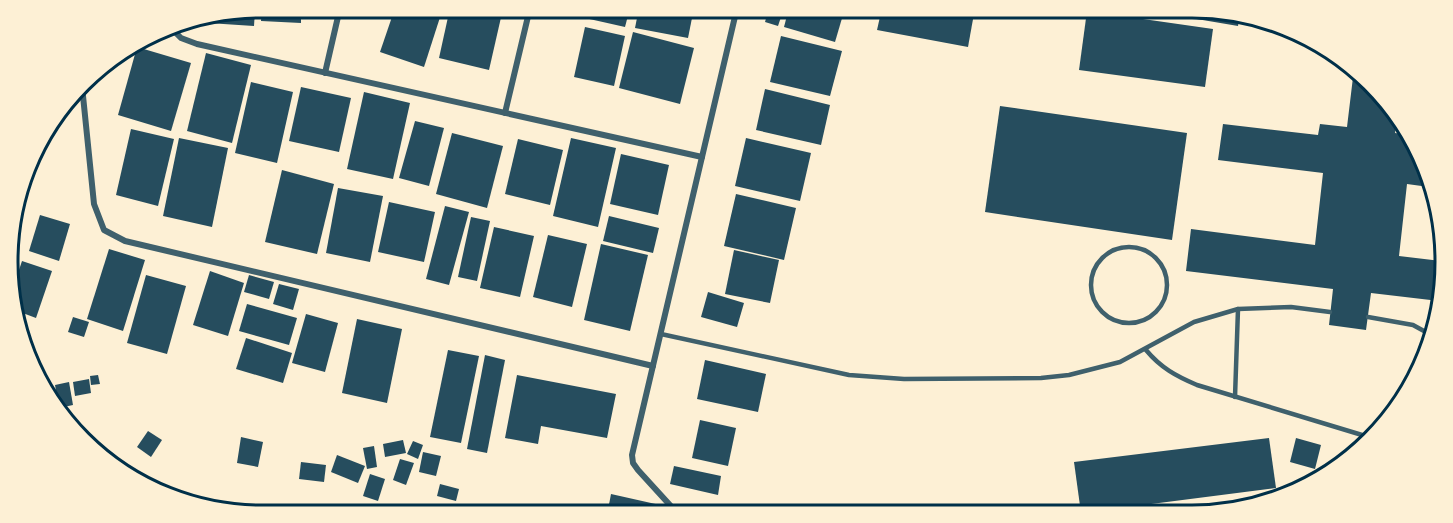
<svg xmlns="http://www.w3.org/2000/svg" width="1453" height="523" viewBox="0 0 1453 523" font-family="Karla,sans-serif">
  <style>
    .building { fill: #264d5e }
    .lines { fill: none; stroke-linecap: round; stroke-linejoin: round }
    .service { stroke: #3f606c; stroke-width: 4.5 }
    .minor { stroke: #3f606c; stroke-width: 6 }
    .rim { fill: none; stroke: #003049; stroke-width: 3 }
  </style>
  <rect width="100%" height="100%" fill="#fdf0d5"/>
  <g class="building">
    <path d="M262,8h39v15l-40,-2z"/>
    <path d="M395,8h48l-19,59 -44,-15z"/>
    <path d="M450,8h30l22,5 -13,57 -50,-12z"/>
    <path d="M587,8h43l-5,19 -40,-9z"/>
    <path d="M639,8h55l-6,30 -53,-10z"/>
    <path d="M769,8l14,3 -5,15 -13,-4z"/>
    <path d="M789,8h56l-10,34 -51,-15z"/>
    <path d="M882,8h93l-7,39 -91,-17z"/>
    <path d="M1180,8l60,6 -2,12 -59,-10z"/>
    <path d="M255,9l-1,17 -46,-3 1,-7z"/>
    <path d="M1087,11l126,18 -8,58 -126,-17z"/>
    <path d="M585,27l40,9 -11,50 -40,-9z"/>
    <path d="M633,32l61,16 -14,56 -61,-16z"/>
    <path d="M781,36l61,15 -12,45 -60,-14z"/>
    <path d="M1316,45l20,10 -21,-2z"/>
    <path d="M137,47l54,16 -20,68 -53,-16z"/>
    <path d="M206,53l45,12 -19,78 -45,-12z"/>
    <path d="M1354,69l43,49 -2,15 17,2 17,52 -22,-3 -8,72 42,5 -2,40 -68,-8 -5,37 -37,-5 4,-36 -147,-18 5,-42 124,16 8,-72 -105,-13 5,-36 95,11 2,-11 27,3z"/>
    <path d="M251,82l42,10 -16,71 -42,-10z"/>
    <path d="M301,87l50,11 -12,54 -50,-11z"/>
    <path d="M765,89l65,16 -9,40 -65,-15z"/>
    <path d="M364,92l46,11 -17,76 -46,-10z"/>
    <path d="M1000,106l187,27 -15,107 -187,-28z"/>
    <path d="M415,121l29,7 -15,58 -30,-8z"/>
    <path d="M131,129l43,10 -16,67 -42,-11z"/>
    <path d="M452,133l51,13 -16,62 -51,-14z"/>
    <path d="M179,138l49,10 -16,79 -49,-11z"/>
    <path d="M571,138l45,10 -18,79 -45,-11z"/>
    <path d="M746,138l65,15 -11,48 -65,-15z"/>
    <path d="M518,139l45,11 -13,55 -45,-11z"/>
    <path d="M621,154l48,11 -11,50 -48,-11z"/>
    <path d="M282,170l52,14 -17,70 -52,-12z"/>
    <path d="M338,188l45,8 -13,66 -44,-9z"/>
    <path d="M736,194l60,14 -12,52 -60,-14z"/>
    <path d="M389,202l46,10 -11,50 -46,-10z"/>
    <path d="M445,206l24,6 -20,73 -23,-6z"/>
    <path d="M40,215l30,9 -11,37 -30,-10z"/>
    <path d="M609,216l50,12 -6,25 -50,-12z"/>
    <path d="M471,217l19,4 -13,60 -19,-4z"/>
    <path d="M494,227l40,9 -14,61 -40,-9z"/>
    <path d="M548,235l39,9 -15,63 -39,-10z"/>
    <path d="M601,244l47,11 -18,76 -46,-11z"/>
    <path d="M109,249l36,11 -22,71 -36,-12z"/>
    <path d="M734,250l45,10 -9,43 -45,-9z"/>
    <path d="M22,261l30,10 -16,47 -24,-9v-18z"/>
    <path d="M210,271l34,12 -16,53 -35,-11z"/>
    <path d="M146,275l40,11 -19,68 -40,-11z"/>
    <path d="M249,275l25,7 -5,17 -25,-7z"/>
    <path d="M279,284l20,5 -6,21 -20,-6z"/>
    <path d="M708,292l36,11 -7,24 -36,-10z"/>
    <path d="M247,304l50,14 -8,27 -50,-14z"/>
    <path d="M306,314l32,9 -13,49 -33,-9z"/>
    <path d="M73,317l16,5 -5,15 -16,-5z"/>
    <path d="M357,319l45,10 -15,74 -45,-10z"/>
    <path d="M246,338l46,15 -9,30 -47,-14z"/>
    <path d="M448,350l31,6 -18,87 -31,-6z"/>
    <path d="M485,355l20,5 -18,93 -20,-4z"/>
    <path d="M705,360l61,14 -8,38 -61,-13z"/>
    <path d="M98,375l2,9 -9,1 -1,-9z"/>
    <path d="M517,375l99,19 -9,44 -66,-12 -3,18 -33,-6z"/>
    <path d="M89,379l2,14 -16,3 -2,-14z"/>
    <path d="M69,382l4,23 -14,3 -4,-23z"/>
    <path d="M65,409l2,7h-4l-6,-6z"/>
    <path d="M700,420l36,8 -8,38 -36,-8z"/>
    <path d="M148,431l14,9 -11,17 -14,-10z"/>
    <path d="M241,437l22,5 -5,25 -21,-4z"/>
    <path d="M1269,438l7,50 -195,25 -7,-51z"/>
    <path d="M1296,438l25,7 -6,24 -25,-7z"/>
    <path d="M403,440l3,13 -21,4 -2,-13z"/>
    <path d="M413,441l10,4 -5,14 -11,-5z"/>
    <path d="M374,446l3,21 -10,2 -4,-21z"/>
    <path d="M423,452l18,4 -5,20 -17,-4z"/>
    <path d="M337,455l28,11 -7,17 -27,-11z"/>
    <path d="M400,459l14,4 -8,22 -13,-5z"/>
    <path d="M301,462l25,3 -2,17 -25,-3z"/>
    <path d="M674,466l47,10 -3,19 -48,-11z"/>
    <path d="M370,474l15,5 -7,22 -15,-5z"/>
    <path d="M440,484l19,5 -3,12 -19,-5z"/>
    <path d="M611,494l49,11 -2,10h-51z"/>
    <path d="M242,506l20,1v8l-21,-2z"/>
  </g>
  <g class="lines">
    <g class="service">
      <circle cx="1129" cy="285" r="38"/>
      <path d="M1368,317l45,8 20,11"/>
      <path d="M661,334l188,41 55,4 137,-1 28,-3 51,-13 74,-40 44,-13 53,-2 39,5"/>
      <path d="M1146,350c15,18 30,26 51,35l175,53"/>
      <path d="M1235,397l3,-88"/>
    </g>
    <g class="minor">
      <path d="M170,27l11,11 16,6 505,113"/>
      <path d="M325,73l15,-65"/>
      <path d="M82,86l12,118 10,26 21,11 528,125"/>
      <path d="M505,113l25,-105"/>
      <path d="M679,515l-41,-45 -5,-7 -1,-8 105,-447"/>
    </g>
  </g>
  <path d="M0 0H1453V523H0ZM261 18H1192A243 243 0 0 1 1435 261V262A243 243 0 0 1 1192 505H261A243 243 0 0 1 18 262V261A243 243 0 0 1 261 18Z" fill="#fdf0d5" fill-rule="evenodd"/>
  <path class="rim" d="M261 18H1192A243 243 0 0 1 1435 261V262A243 243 0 0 1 1192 505H261A243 243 0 0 1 18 262V261A243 243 0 0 1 261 18Z"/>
</svg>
